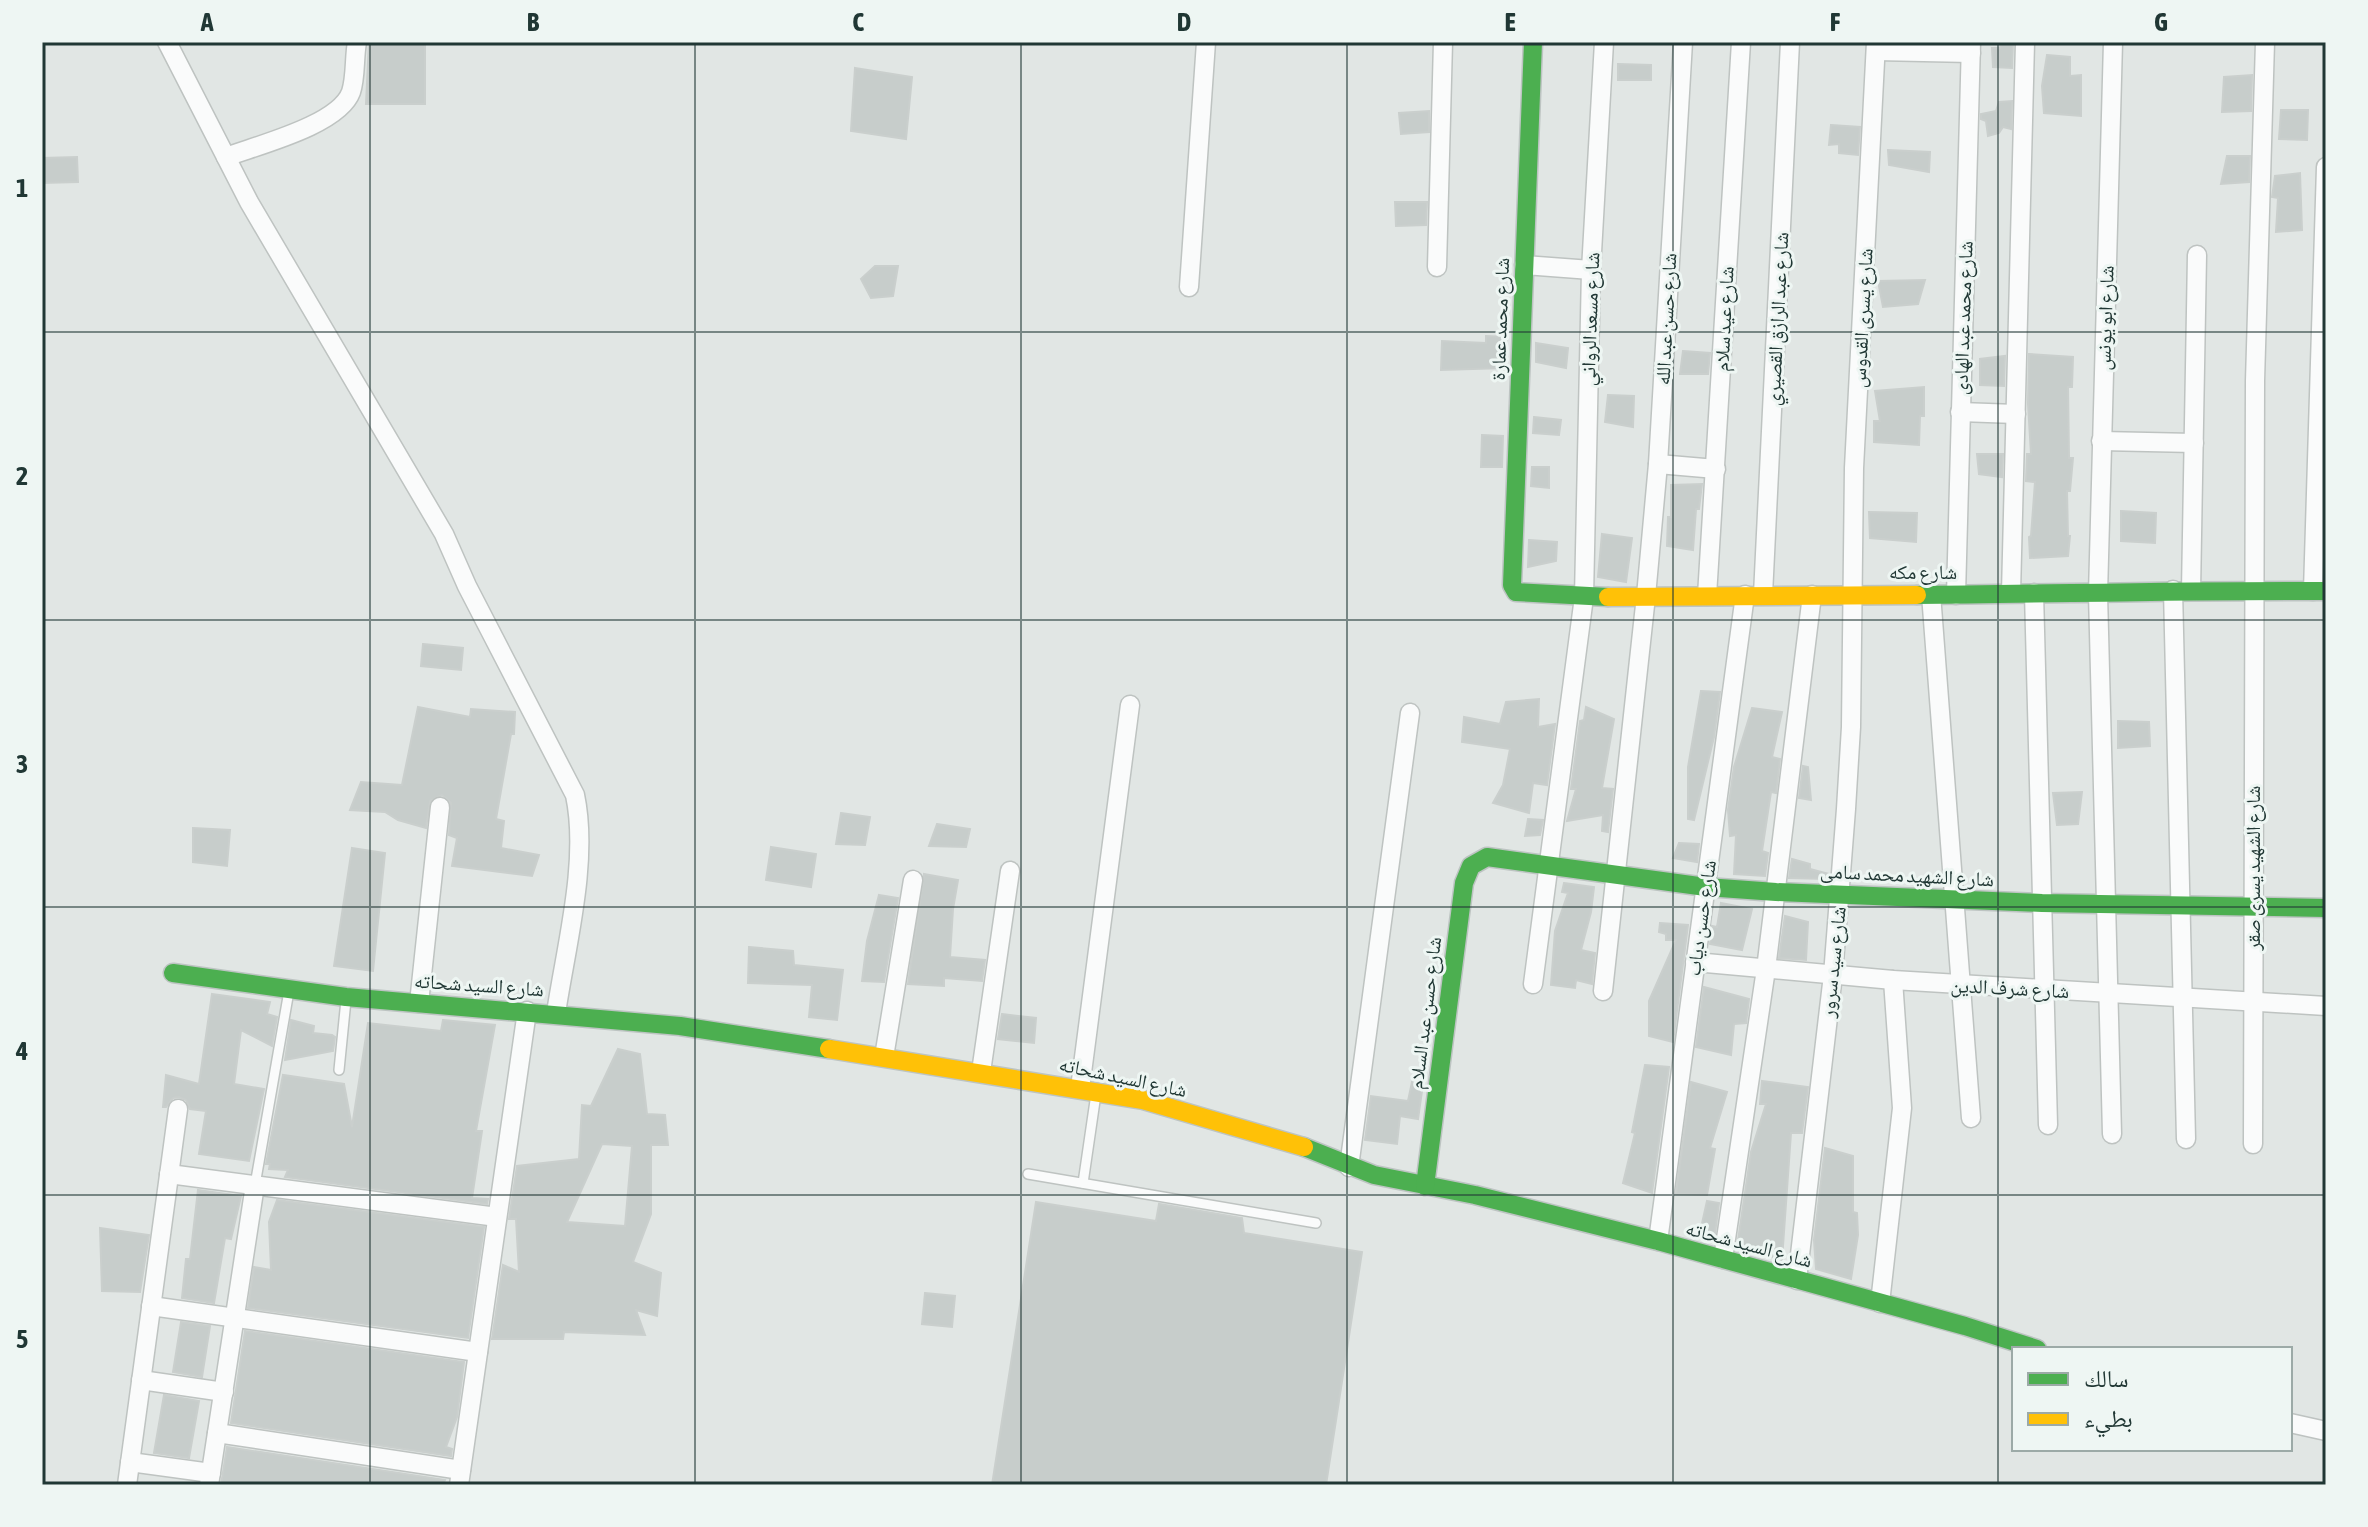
<svg xmlns="http://www.w3.org/2000/svg" width="2368" height="1527" viewBox="0 0 2368 1527" font-family="'Asap Condensed','Noto Naskh Arabic',sans-serif">
  <style>
    .building { fill: #c7cdcb; stroke: #cacfcd; stroke-width: 2; fill-rule: evenodd }
    .lines { fill: none; stroke-linecap: round; stroke-linejoin: round }
    .lane-casing { stroke: #bec3c1; stroke-width: 12 }
    .street-casing { stroke: #bec3c1; stroke-width: 21 }
    .fast-casing { stroke: #bdc4c2; stroke-width: 21 }
    .slow-casing { stroke: #bdc4c2; stroke-width: 21 }
    .lane { stroke: #fafbfb; stroke-width: 9 }
    .street { stroke: #fafbfb; stroke-width: 18 }
    .fast { stroke: #4caf50; stroke-width: 18 }
    .slow { stroke: #ffc107; stroke-width: 18 }
    .grid { fill: none; stroke: #203734; stroke-width: 2; stroke-opacity: 0.55 }
    .labels { text-anchor: middle; stroke-width: 6; stroke-linejoin: round; paint-order: stroke }
    .street-label { font-size: 20px; fill: #203734; stroke: #eef6f3 }
    .neatline { fill: none; stroke: #203734; stroke-width: 3 }
    .grid-label { font-size: 26px; text-anchor: middle; font-weight: bold; fill: #203734 }
  </style>
  <rect width="100%" height="100%" fill="#e1e6e4"/>
  <g class="building">
    <path d="M369,42h56v62h-59z"/>
    <path d="M2001,42h12l-1,26 -19,-1 -1,-19h8z"/>
    <path d="M2047,55l23,2v19l11,-1v41l-37,-3 -2,-27z"/>
    <path d="M1618,64l33,1v15h-33z"/>
    <path d="M855,68l57,9 -6,62 -55,-8z"/>
    <path d="M2252,75l-1,36 -29,1 2,-35z"/>
    <path d="M2012,101l-1,28 -8,-2 -4,6 -11,3 -2,-15 -5,-2v-5l15,-3 3,-9z"/>
    <path d="M2281,110h27l-1,30 -28,-1z"/>
    <path d="M1429,111v21l-28,2 -2,-21z"/>
    <path d="M1831,125l29,2 -2,28 -19,-2v-9l-10,1z"/>
    <path d="M1888,150l42,2 -1,20 -40,-7z"/>
    <path d="M2227,156h23l-1,26 -28,2z"/>
    <path d="M77,157l1,25 -36,1v-25z"/>
    <path d="M2300,173l2,57 -26,2 2,-34 -6,-1 3,-21z"/>
    <path d="M1395,202h32l-1,23 -30,1z"/>
    <path d="M875,266h23l-5,30 -22,2 -10,-19z"/>
    <path d="M1925,280l-7,24 -35,3 -5,-26z"/>
    <path d="M1486,336l21,1 -2,31 -64,2 1,-29 44,2z"/>
    <path d="M1536,343l32,5 -2,20 -30,-6z"/>
    <path d="M1683,351l27,2 -2,21h-28z"/>
    <path d="M2029,354l44,3 -1,30h-4l1,71h4l-3,33h-3l1,45h2l-2,20 -38,2 -1,-21 2,-1 4,-54 -9,-1 1,-27h4l-3,-50z"/>
    <path d="M2005,356l-1,30 -24,-1v-26z"/>
    <path d="M1924,387v29h-4l-1,29 -45,-3v-21h6l-5,-30z"/>
    <path d="M1608,395l26,1 -1,31 -28,-5z"/>
    <path d="M1534,417l27,3 -2,15 -26,-2z"/>
    <path d="M1482,435l21,1 -1,31h-21z"/>
    <path d="M1977,454h26l-1,23 -23,-3z"/>
    <path d="M1532,467h17v21l-18,-2z"/>
    <path d="M1702,484l-3,25h-3l-3,41 -26,-4 1,-29h3v-32z"/>
    <path d="M2121,511l35,2 -1,30 -34,-2z"/>
    <path d="M1869,512l48,1 -1,29 -46,-4z"/>
    <path d="M1602,534l30,4 -6,44 -28,-5z"/>
    <path d="M1529,540l28,2 -1,19 -28,6z"/>
    <path d="M423,644l40,4 -2,22 -40,-4z"/>
    <path d="M1701,691l19,1 -6,45 -20,83 -6,-1v-52z"/>
    <path d="M1539,699l-1,28 17,-3 -8,61 -14,-2 -4,30 -36,-10 10,-18 7,-36 -48,-7 2,-25 36,7 6,-22z"/>
    <path d="M418,707l52,10 1,-8 44,3 -1,22h-3l-15,85 8,2 -3,27 38,7 -7,21 -80,-10 5,-28 -8,-3 2,-32 -9,-8 -12,6 -4,27 -28,-8 -13,-8 -35,-2 11,-28 41,3z"/>
    <path d="M1586,707l28,12 -12,69 11,1 -5,43 -6,-1 1,-16 -36,6 9,-32h-5l9,-68 4,-1z"/>
    <path d="M1752,708l30,4 -10,45 8,2 -4,34 -5,-1 -9,59 6,2 -3,23 -31,-2 2,-39 -6,1 -2,-26 6,-43z"/>
    <path d="M2118,721l31,1 1,24 -32,2z"/>
    <path d="M1803,766l5,1 3,33 -12,-2z"/>
    <path d="M2082,792l-4,32 -21,1 -4,-32z"/>
    <path d="M841,813l29,4 -5,28 -29,-1z"/>
    <path d="M1528,819l15,1 -3,15 -15,1z"/>
    <path d="M937,824l33,5 -4,18 -37,-1z"/>
    <path d="M193,828l37,2 -3,36 -34,-4z"/>
    <path d="M1679,843l20,1 -2,18 -24,-4z"/>
    <path d="M771,847l45,7 -5,33 -45,-7z"/>
    <path d="M352,848l33,5 -12,118 -39,-5z"/>
    <path d="M1792,859l18,5v5l19,5 -1,5 -39,-1z"/>
    <path d="M924,874l34,6 -5,29 -3,48 35,3 -3,21 -38,-3v8l-36,-2z"/>
    <path d="M1564,883l30,4 -3,25 -10,38 14,3 -3,31 -16,-4 -1,8 -24,-3 4,-54 13,-38 -6,-1z"/>
    <path d="M879,895l19,3 -14,84 -22,-1 5,-40z"/>
    <path d="M1721,903l31,6 -10,41 -32,-6 2,-18 5,1z"/>
    <path d="M1785,916l23,6 -2,38 -27,-2z"/>
    <path d="M1660,923l28,2 -15,117 -24,-6v-35l27,-61h-10v-6l-7,-2z"/>
    <path d="M749,947l44,4 1,14 49,5 -6,50 -28,-3 3,-32 -64,-2z"/>
    <path d="M1704,987l45,12 -3,24 -12,1 -3,31 -35,-8z"/>
    <path d="M212,994l58,8 -3,12 10,3 -5,29 -31,-16 -7,54 30,5 -15,72 -50,-7 7,-43 -16,-2 -4,-9 -7,-3 -6,1 -7,9h-3l3,-32 33,9z"/>
    <path d="M1002,1014l34,4 -2,25 -36,-4z"/>
    <path d="M291,1020l23,6 -1,7 19,2 3,2 -2,14 -48,9z"/>
    <path d="M443,1020l52,5 -19,106h6l-10,67 16,1 -1,5 -202,-27 3,-7 -19,-1 1,-5h-4l17,-89 61,9 8,43 16,-104 73,8z"/>
    <path d="M618,1049l22,5 7,60 18,1 3,30h-17v69l-18,48 28,11 -4,43 -21,-6 9,25 -81,-3 -1,7h-71l11,-74 16,7 -3,-53h-7l8,-53 62,-7 3,-54 9,1zM602,1144l30,2 -7,80 -58,-4z"/>
    <path d="M1645,1065l24,2 -17,126 -29,-10 12,-50 -3,-1z"/>
    <path d="M1762,1081l46,6 -6,46h-11l-9,127 -45,-13 14,-95 15,-48h-6z"/>
    <path d="M1412,1082l11,2 -5,35 -18,-3 -3,28 -32,-4 6,-44 37,5z"/>
    <path d="M1691,1082l36,10 -17,56 5,1 -8,46 -31,-1z"/>
    <path d="M1825,1148l28,8v56l4,1 1,22 -7,44 -35,-10 -2,-29z"/>
    <path d="M198,1190l43,6 -10,43 -6,-1 -11,65 -32,-5 4,-39h4z"/>
    <path d="M277,1200l207,27 -16,111 -220,-30 6,-41 17,3 -2,-48z"/>
    <path d="M1707,1201l12,2 -5,38 -15,-4z"/>
    <path d="M1036,1202l120,19 3,-17 83,14 2,15 118,19 -36,233h-334z"/>
    <path d="M100,1228l49,7 -9,57 -38,-1z"/>
    <path d="M925,1293l30,3 -3,31 -30,-3z"/>
    <path d="M181,1322l29,4 -8,51 -29,-5z"/>
    <path d="M245,1331l219,31 -7,55 -11,30 6,2 -1,7 -220,-33z"/>
    <path d="M164,1395l35,6 -10,57 -35,-5z"/>
    <path d="M227,1447l218,33 -2,5h-222z"/>
  </g>
  <g class="lines">
    <g class="lane-casing">
      <g id="lane">
        <path d="M339,1070l7,-70"/>
        <path d="M1028,1174l288,49"/>
        <path d="M1083,1183l13,-89"/>
        <path d="M255,1185l34,-194"/>
      </g>
    </g>
    <g class="street-casing">
      <g id="street">
        <path d="M167,42l82,160 195,332 23,52 108,209c14,66 -9,151 -19,218"/>
        <path d="M1876,51l95,2"/>
        <path d="M226,157c32,-12 113,-32 125,-65 5,-15 3,-34 6,-50"/>
        <path d="M1524,265l67,5"/>
        <path d="M1437,267l6,-225"/>
        <path d="M1189,287l17,-245"/>
        <path d="M1960,412l56,2"/>
        <path d="M2101,441l93,2"/>
        <path d="M1658,464l58,5"/>
        <path d="M2173,590l13,549"/>
        <path d="M2191,591l6,-336"/>
        <path d="M2313,591l13,-424"/>
        <path d="M2011,593l14,-551"/>
        <path d="M2034,593l14,532"/>
        <path d="M1931,594l40,524"/>
        <path d="M1763,595l27,-553"/>
        <path d="M1956,595l15,-553"/>
        <path d="M1707,596l34,-554"/>
        <path d="M1695,962l198,18 433,26"/>
        <path d="M1533,984l51,-387 7,-327 13,-228"/>
        <path d="M1603,991l43,-395 12,-132 25,-422"/>
        <path d="M419,1003l21,-196"/>
        <path d="M884,1057l29,-177"/>
        <path d="M981,1072l29,-201"/>
        <path d="M1080,1088l50,-383"/>
        <path d="M2112,1134l-14,-540 15,-552"/>
        <path d="M2253,1144l2,-763 10,-339"/>
        <path d="M1349,1167l61,-454"/>
        <path d="M169,1174l328,43"/>
        <path d="M1658,1241l87,-646"/>
        <path d="M1723,1259l43,-290 46,-374"/>
        <path d="M1797,1280l36,-305 13,-166 5,-82 3,-259 22,-426"/>
        <path d="M1880,1303l22,-195 -9,-128"/>
        <path d="M151,1306l327,46"/>
        <path d="M141,1380l83,12"/>
        <path d="M2290,1423l36,8"/>
        <path d="M217,1433l244,37"/>
        <path d="M130,1462l81,11"/>
        <path d="M127,1485l51,-376"/>
        <path d="M209,1485l46,-300"/>
        <path d="M459,1485l68,-474"/>
      </g>
    </g>
    <g class="fast-casing">
      <g id="fast">
        <path d="M1533,42l-21,543 4,7 92,5"/>
        <path d="M1917,595c137,-1 273,-5 409,-4"/>
        <path d="M173,973l173,24 334,29 149,23"/>
        <path d="M1304,1147l70,28 101,20 183,46 307,85 72,23"/>
        <path d="M1425,1186l39,-303 7,-17 16,-9 219,30 70,5 266,11 284,5"/>
      </g>
    </g>
    <g class="slow-casing">
      <g id="slow">
        <path d="M1608,597l309,-2"/>
        <path d="M829,1049l314,51 161,47"/>
      </g>
    </g>
    <use href="#lane" class="lane"/>
    <use href="#street" class="street"/>
    <use href="#fast" class="fast"/>
    <use href="#slow" class="slow"/>
  </g>
  <path class="grid" d="M370,42v1443M695,42v1443M1021,42v1443M1347,42v1443M1673,42v1443M1998,42v1443M42,332h2284M42,620h2284M42,907h2284M42,1195h2284"/>
  <g class="labels">
    <g class="street-label">
      <text transform="translate(1862 318) rotate(-87)" y="7">شارع يسرى القدوس</text>
      <text transform="translate(1963 318) rotate(-88)" y="7">شارع محمد عبد الهادى</text>
      <text transform="translate(2105 318) rotate(-88)" y="7">شارع ابو يونس</text>
      <text transform="translate(1500 319) rotate(-88)" y="7">شارع محمد عمارة</text>
      <text transform="translate(1590 319) rotate(-88)" y="7">شارع مسعد الرواني</text>
      <text transform="translate(1666 319) rotate(-87)" y="7">شارع حسن عبد الله</text>
      <text transform="translate(1724 319) rotate(-87)" y="7">شارع عيد سلام</text>
      <text transform="translate(1777 319) rotate(-87)" y="7">شارع عبد الرازق القصيري</text>
      <text x="1923" y="579">شارع مكه</text>
      <text transform="translate(2253 868) rotate(-90)" y="7">شارع الشهيد يسرى صقر</text>
      <text transform="translate(1907 875) rotate(3)" y="7">شارع الشهيد محمد سامى</text>
      <text transform="translate(1701 918) rotate(-82)" y="7">شارع حسن دياب</text>
      <text transform="translate(1833 962) rotate(-84)" y="7">شارع سيد سرور</text>
      <text transform="translate(479 985) rotate(4)" y="7">شارع السيد شحاته</text>
      <text transform="translate(2010 988) rotate(3)" y="7">شارع شرف الدين</text>
      <text transform="translate(1425 1013) rotate(-83)" y="7">شارع حسن عبد السلام</text>
      <text transform="translate(1123 1077) rotate(12)" y="7">شارع السيد شحاته</text>
      <text transform="translate(1749 1244) rotate(15)" y="7">شارع السيد شحاته</text>
    </g>
  </g>
  <rect width="2368" height="1527" fill="none" stroke="#eef6f3" stroke-width="88"/>
  <rect x="2012" y="1347" width="280" height="104" fill="#eef6f3" stroke="#9caaa7" stroke-width="2"/>
  <rect x="2028" y="1373" width="40" height="12" fill="#4caf50" stroke="#9caaa7" stroke-width="2"/>
  <text x="2084" y="1387" font-size="24" fill="#203734">سالك</text>
  <rect x="2028" y="1413" width="40" height="12" fill="#ffc107" stroke="#9caaa7" stroke-width="2"/>
  <text x="2084" y="1427" font-size="24" fill="#203734">بطيء</text>
  <rect x="44" y="44" width="2280" height="1439" class="neatline"/>
  <g class="grid-label">
    <text x="207" y="31">A</text>
    <text x="533" y="31">B</text>
    <text x="858" y="31">C</text>
    <text x="1184" y="31">D</text>
    <text x="1510" y="31">E</text>
    <text x="1835" y="31">F</text>
    <text x="2161" y="31">G</text>
    <text x="22" y="197">1</text>
    <text x="22" y="485">2</text>
    <text x="22" y="773">3</text>
    <text x="22" y="1060">4</text>
    <text x="22" y="1348">5</text>
  </g>
</svg>
